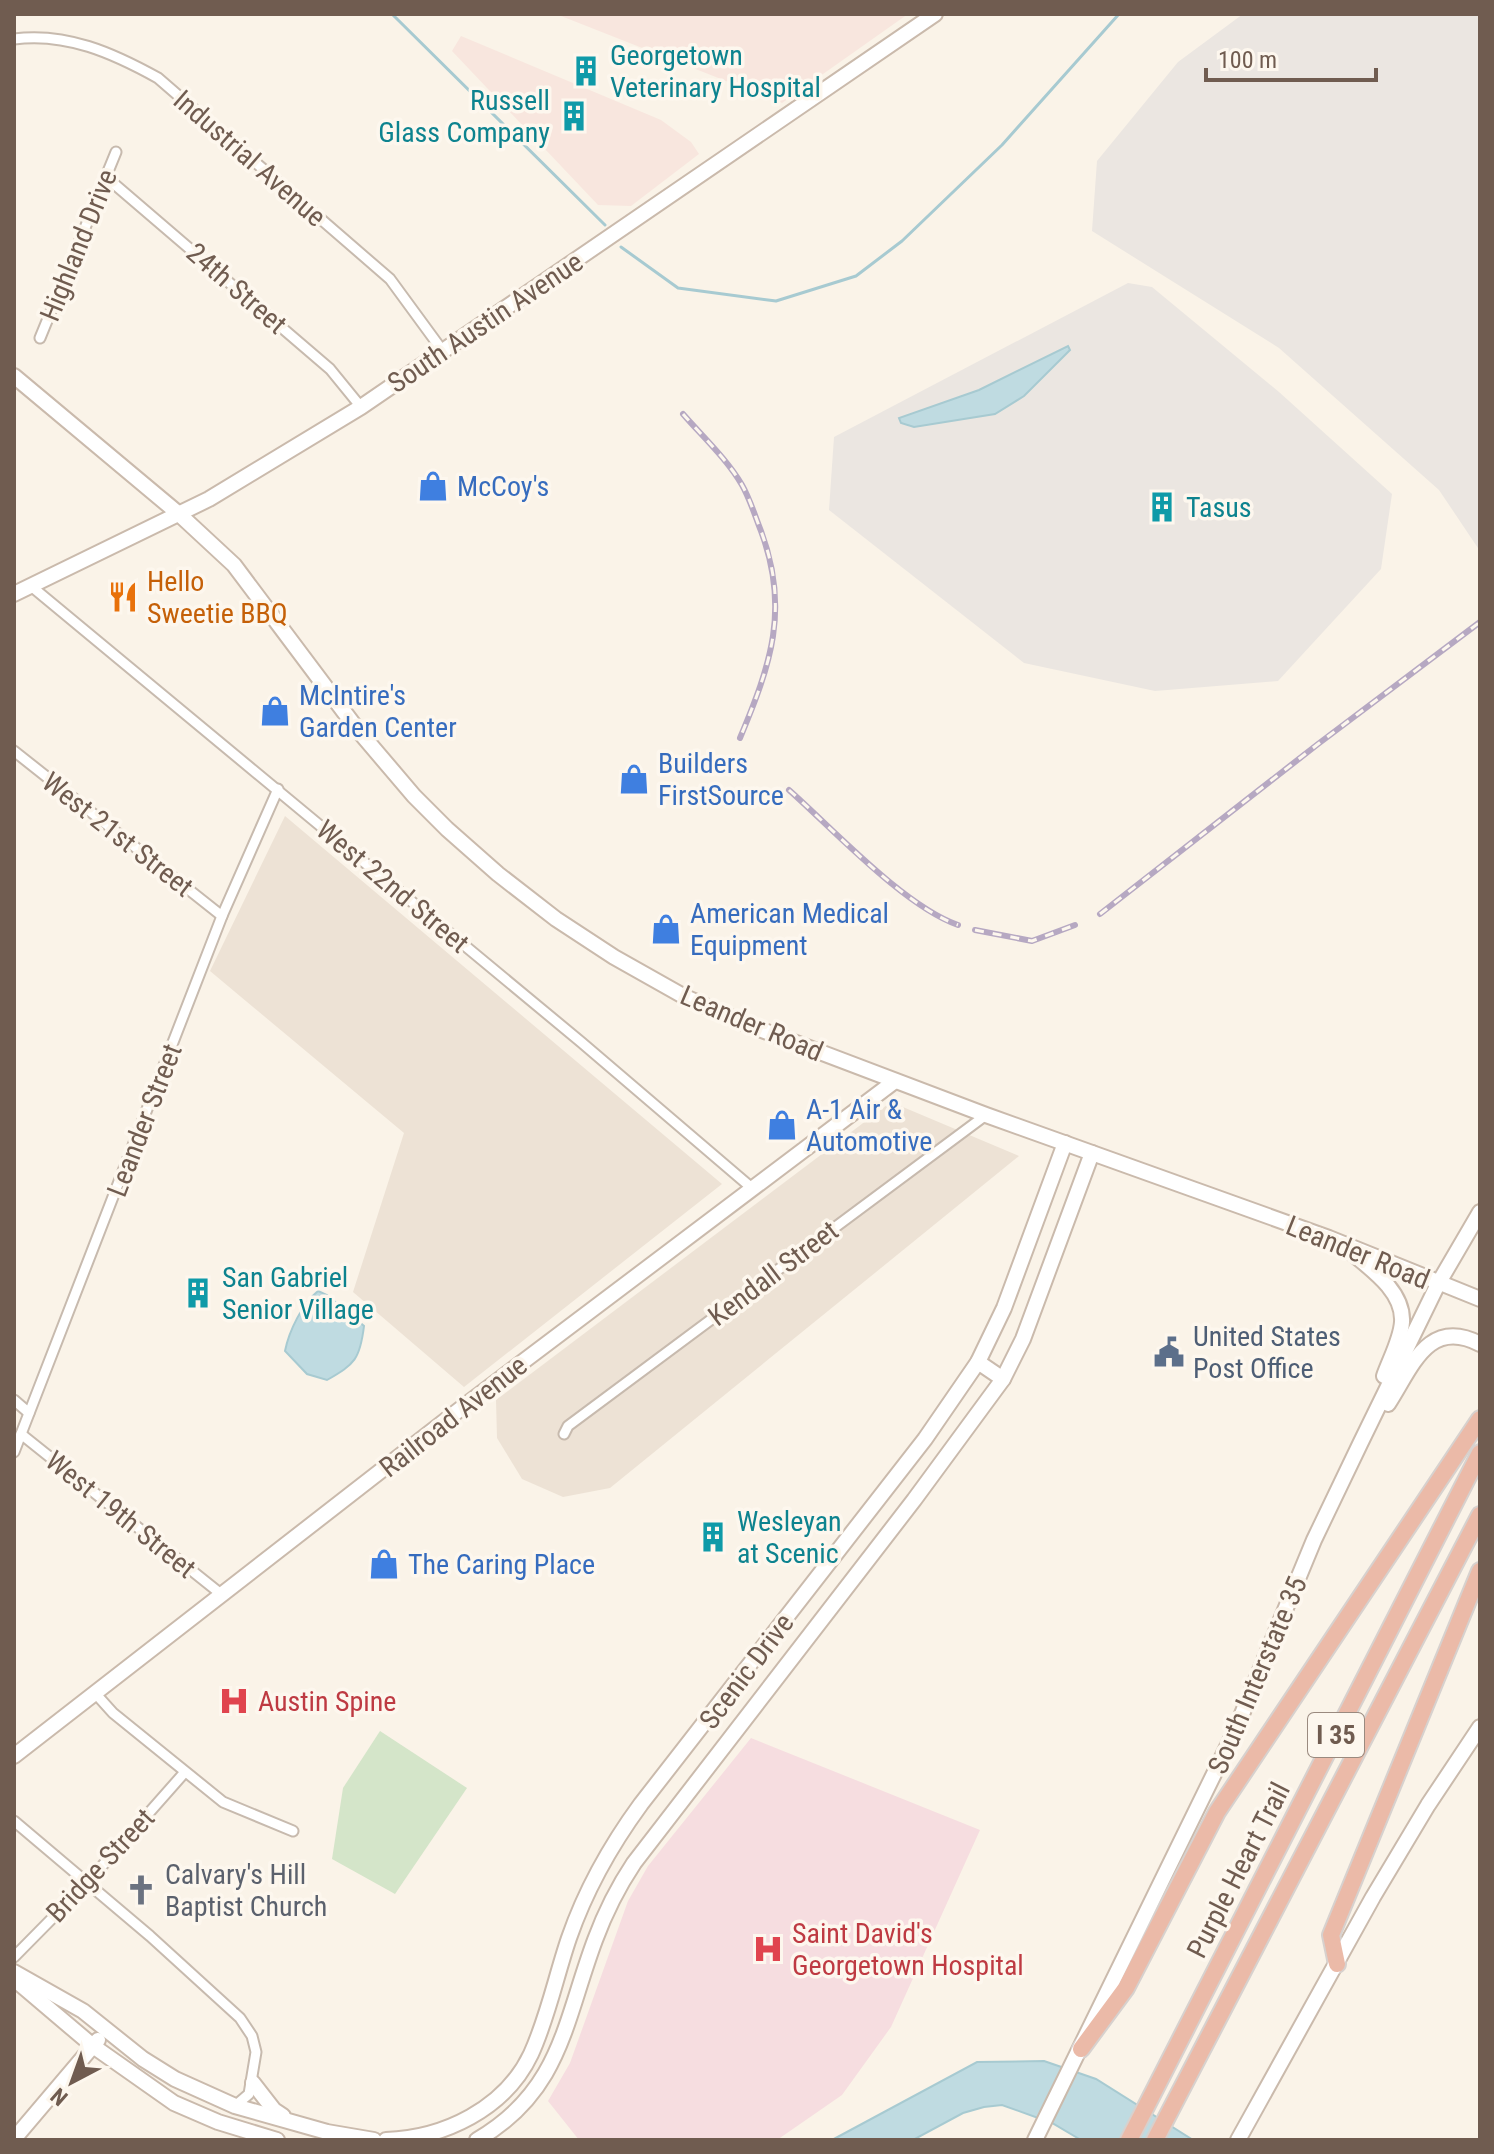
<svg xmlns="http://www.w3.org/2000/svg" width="1494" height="2154" viewBox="0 0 1494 2154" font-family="'Roboto Condensed',sans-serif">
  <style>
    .residential { fill: #ede2d5 }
    .commercial { fill: #f8e6de }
    .industrial { fill: #ebe6e1 }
    .medical { fill: #f6dde0 }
    .green { fill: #d4e5c9 }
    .water { fill: #bfdbe1; stroke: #a7cad1; stroke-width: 2 }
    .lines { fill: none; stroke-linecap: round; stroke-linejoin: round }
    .stream { stroke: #a7cad1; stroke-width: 3 }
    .street-casing { stroke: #c7baae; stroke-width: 13 }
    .secondary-casing { stroke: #cabaac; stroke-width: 18 }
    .highway-casing { stroke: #d7d1ce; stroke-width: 20 }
    .street { stroke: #fff; stroke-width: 9 }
    .secondary { stroke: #fff; stroke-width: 14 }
    .highway { stroke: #ebbaa8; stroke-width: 16 }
    .rail-casing { stroke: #b6a8c2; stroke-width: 6 }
    .rail { stroke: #fdf7ee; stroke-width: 3; stroke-dasharray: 9; stroke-linecap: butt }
    .labels { text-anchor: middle; stroke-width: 7; stroke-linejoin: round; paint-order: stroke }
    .shield { fill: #fdf7ee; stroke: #9a8a7f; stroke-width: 2 }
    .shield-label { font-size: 26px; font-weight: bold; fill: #705c50 }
    .culture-label { font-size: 28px; fill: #0d838f; stroke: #fdf7ee; text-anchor: start }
    .street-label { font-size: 28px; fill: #705c50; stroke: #fdf7ee }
    .shop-label { font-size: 28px; fill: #366cbe; stroke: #fdf7ee; text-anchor: start }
    .food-label { font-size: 28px; fill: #c56008; stroke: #fdf7ee; text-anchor: start }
    .service-label { font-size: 28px; fill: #4e5e75; stroke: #fdf7ee; text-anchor: start }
    .health-label { font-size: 28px; fill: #be3a42; stroke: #fdf7ee; text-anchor: start }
    .worship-label { font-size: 28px; fill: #5b616d; stroke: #fdf7ee; text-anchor: start }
  </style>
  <rect width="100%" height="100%" fill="#faf3e8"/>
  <g class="residential">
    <path d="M285,816l437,368 -258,203 -111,-95 51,-159 -194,-162z"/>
    <path d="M891,1102l128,54 -409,332 -47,9 -41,-18 -25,-41 -1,-38z"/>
  </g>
  <g class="commercial">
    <path d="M556,14h352l-126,89z"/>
    <path d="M461,36l200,84 30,22 8,12 -68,52 -33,-1 -146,-154z"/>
  </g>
  <g class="industrial">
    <path d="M1243,14h237v537l-41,-61 -160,-142 -187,-117 5,-70 81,-99z"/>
    <path d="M1128,283l24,4 127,105 113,102 -11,75 -103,112 -123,10 -131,-28 -195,-153 5,-73z"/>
  </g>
  <path class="medical" d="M751,1738l229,92 -89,197 -49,68 -65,45h-198l-31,-39 22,-38 58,-162 20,-35z"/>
  <path class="green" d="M380,1731l87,57 -72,106 -63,-35 11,-71z"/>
  <g class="water">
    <path d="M1068,346l2,4 -46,46 -29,18 -81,13 -13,-4 -2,-5 80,-28z"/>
    <path d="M318,1291l9,4 37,31c-4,33 -9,38 -37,54l-20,-6 -22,-23c4,-20 17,-47 33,-60z"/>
    <path d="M1044,2061l52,18 97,61h-112l-29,-17 -50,-18 -18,2 -21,6 -50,27h-81l145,-78z"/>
  </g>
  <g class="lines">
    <g class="stream">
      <path d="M392,14l213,211"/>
      <path d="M621,247l57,41 98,13 80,-25 46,-35 100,-96 117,-131"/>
    </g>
    <g class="street-casing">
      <g id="street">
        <path d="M14,39c52,-7 99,14 144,39l232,201 52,71"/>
        <path d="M106,177l224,192 31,38"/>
        <path d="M40,338l76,-186"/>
        <path d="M31,586l550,456 172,147"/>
        <path d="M14,751l208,165"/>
        <path d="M14,1400l15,13"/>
        <path d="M21,1434l200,160"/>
        <path d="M564,1434l4,-8 418,-311"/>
        <path d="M14,1452l208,-536 56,-127"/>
        <path d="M95,1693l18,20 110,89 70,29"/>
        <path d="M14,1821l136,115 90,82 12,18 4,16 -7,42 -14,12"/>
        <path d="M14,1957l73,-74 98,-111"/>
      </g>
    </g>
    <g class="secondary-casing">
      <g id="secondary">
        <path d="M14,376l165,138 55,51 123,164 57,67 33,33 51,45 58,45 58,38 71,40 61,27 240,91 343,123 151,61"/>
        <path d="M14,594l195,-95 152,-92 574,-393"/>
        <path d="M1347,1249c21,18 57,41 55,73 -1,17 -12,37 -18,54"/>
        <path d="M978,1362l25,17"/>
        <path d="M1388,1404c24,-37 40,-87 92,-60"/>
        <path d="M14,1756l445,-346 436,-329"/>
        <path d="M14,1972l69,39 60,48 32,20 60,27 92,26 47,8"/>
        <path d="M14,1979l79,67 81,57 44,19 59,18"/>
        <path d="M253,2083l21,27 9,6"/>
        <path d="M14,2139l84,-99"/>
        <path d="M386,2140c58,-2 119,-31 145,-86 17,-37 25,-78 38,-116 17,-49 42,-93 72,-134l284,-365 53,-77 26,-54 61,-165"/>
        <path d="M477,2140c84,-49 87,-117 118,-200 10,-27 23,-53 39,-77l280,-363 89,-121 20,-40 69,-186"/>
        <path d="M1035,2140l200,-409 79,-191 46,-96 78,-160 42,-72"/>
        <path d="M1238,2140l135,-243 55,-92 52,-78"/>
      </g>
    </g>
    <g class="highway-casing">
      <g id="highway">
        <path d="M1337,1964l-6,-29 149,-364"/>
        <path d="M1081,2049l45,-61 91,-176 263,-393"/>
        <path d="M1129,2140l351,-687"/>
        <path d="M1155,2140l325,-625"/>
      </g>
    </g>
    <use href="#street" class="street"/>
    <use href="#secondary" class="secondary"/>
    <use href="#highway" class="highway"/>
    <g class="rail-casing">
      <g id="rail">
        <path d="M683,414c19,22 44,45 59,71 8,14 13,31 19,46 29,78 10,133 -21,207"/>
        <path d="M789,790c45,40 115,116 169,135"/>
        <path d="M1100,914l218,-170 162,-122"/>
        <path d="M975,930l57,11 43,-16"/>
      </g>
    </g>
    <use href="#rail" class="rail"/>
  </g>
  <defs>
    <g id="building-bare" transform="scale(2.4)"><path d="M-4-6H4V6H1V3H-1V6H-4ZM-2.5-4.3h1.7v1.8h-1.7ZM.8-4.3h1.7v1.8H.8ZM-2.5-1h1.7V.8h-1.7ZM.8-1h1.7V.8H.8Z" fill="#0f9aa8" stroke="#fdf7ee" stroke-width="2.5" paint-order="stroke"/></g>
    <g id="shop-bare" transform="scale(2.4)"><path d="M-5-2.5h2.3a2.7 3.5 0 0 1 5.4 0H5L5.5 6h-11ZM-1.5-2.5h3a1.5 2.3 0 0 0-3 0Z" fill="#3f7fe0" stroke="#fdf7ee" stroke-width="2.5" paint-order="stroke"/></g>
    <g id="restaurant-bare" transform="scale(2.4)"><path d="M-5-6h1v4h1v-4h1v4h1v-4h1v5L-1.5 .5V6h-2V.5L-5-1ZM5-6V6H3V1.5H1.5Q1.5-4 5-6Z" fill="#e8710a" stroke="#fdf7ee" stroke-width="2.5" paint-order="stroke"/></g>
    <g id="civic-bare" transform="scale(2.4)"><path d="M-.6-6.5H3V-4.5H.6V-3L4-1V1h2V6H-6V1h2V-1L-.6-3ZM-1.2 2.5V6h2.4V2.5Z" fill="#5c6f8a" stroke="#fdf7ee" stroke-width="2.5" paint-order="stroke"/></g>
    <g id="hospital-bare" transform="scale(2.4)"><path d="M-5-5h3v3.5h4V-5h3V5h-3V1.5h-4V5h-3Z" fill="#e0444e" stroke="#fdf7ee" stroke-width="2.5" paint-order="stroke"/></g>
    <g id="church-bare" transform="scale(2.4)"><path d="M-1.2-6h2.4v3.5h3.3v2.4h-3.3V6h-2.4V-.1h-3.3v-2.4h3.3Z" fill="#6b7280" stroke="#fdf7ee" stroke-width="2.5" paint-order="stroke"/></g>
  </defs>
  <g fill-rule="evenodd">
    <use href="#building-bare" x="586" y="71"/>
    <use href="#building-bare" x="574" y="116"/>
    <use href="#shop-bare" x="433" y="486"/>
    <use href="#building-bare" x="1162" y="507"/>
    <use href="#restaurant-bare" x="123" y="597"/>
    <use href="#shop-bare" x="275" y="711"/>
    <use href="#shop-bare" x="634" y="779"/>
    <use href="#shop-bare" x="666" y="929"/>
    <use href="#shop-bare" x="782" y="1125"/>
    <use href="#building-bare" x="198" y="1293"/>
    <use href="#civic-bare" x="1169" y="1352"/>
    <use href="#building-bare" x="713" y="1537"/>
    <use href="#shop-bare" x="384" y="1564"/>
    <use href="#hospital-bare" x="234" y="1701"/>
    <use href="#church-bare" x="141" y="1890"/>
    <use href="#hospital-bare" x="768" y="1949"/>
  </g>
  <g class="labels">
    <rect class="shield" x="1308" y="1713" width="56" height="44" rx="6"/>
    <g class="shield-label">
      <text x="1336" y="1744">I 35</text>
    </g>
    <g class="culture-label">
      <text x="610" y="65">Georgetown<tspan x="610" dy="32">Veterinary Hospital</tspan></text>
      <text x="550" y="110" text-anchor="end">Russell<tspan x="550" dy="32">Glass Company</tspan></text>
      <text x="1186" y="517">Tasus</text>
      <text x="222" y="1287">San Gabriel<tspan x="222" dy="32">Senior Village</tspan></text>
      <text x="737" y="1531">Wesleyan<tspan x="737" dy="32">at Scenic</tspan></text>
    </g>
    <g class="street-label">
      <text transform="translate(250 158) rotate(41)" y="10">Industrial Avenue</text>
      <text transform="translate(78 245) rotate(-68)" y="10">Highland Drive</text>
      <text transform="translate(237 288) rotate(41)" y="10">24th Street</text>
      <text transform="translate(485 322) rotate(-34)" y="10">South Austin Avenue</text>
      <text transform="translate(118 834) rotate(38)" y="10">West 21st Street</text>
      <text transform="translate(393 886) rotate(40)" y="10">West 22nd Street</text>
      <text transform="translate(752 1023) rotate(23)" y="10">Leander Road</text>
      <text transform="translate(144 1120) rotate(-69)" y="10">Leander Street</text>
      <text transform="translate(1358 1252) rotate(22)" y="10">Leander Road</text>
      <text transform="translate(773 1273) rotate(-37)" y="10">Kendall Street</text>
      <text transform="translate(453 1416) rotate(-38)" y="10">Railroad Avenue</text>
      <text transform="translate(121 1514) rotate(39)" y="10">West 19th Street</text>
      <text transform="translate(746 1671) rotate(-53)" y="10">Scenic Drive</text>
      <text transform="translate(1257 1675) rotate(-67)" y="10">South Interstate 35</text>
      <text transform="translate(100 1865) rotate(-47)" y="10">Bridge Street</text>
      <text transform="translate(1238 1870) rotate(-63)" y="10">Purple Heart Trail</text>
    </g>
    <g class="shop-label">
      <text x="457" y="496">McCoy's</text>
      <text x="299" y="705">McIntire's<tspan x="299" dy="32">Garden Center</tspan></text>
      <text x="658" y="773">Builders<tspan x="658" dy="32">FirstSource</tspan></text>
      <text x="690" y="923">American Medical<tspan x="690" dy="32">Equipment</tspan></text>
      <text x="806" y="1119">A-1 Air &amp;<tspan x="806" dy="32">Automotive</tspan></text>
      <text x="408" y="1574">The Caring Place</text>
    </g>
    <g class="food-label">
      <text x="147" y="591">Hello<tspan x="147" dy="32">Sweetie BBQ</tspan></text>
    </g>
    <g class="service-label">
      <text x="1193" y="1346">United States<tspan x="1193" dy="32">Post Office</tspan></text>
    </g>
    <g class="health-label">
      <text x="258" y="1711">Austin Spine</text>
      <text x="792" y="1943">Saint David's<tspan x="792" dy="32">Georgetown Hospital</tspan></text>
    </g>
    <g class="worship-label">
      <text x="165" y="1884">Calvary's Hill<tspan x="165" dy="32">Baptist Church</tspan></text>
    </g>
  </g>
  <rect width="1494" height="2154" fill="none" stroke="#705c50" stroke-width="32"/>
  <g transform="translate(72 2082) rotate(221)" stroke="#fdf7ee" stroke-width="6" paint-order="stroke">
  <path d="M0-6L14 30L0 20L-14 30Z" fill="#705c50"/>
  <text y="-12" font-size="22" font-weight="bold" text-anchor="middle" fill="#705c50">N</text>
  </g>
  <path d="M1206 68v12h170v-12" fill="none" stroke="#705c50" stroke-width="4"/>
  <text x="1218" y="68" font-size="24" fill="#705c50" stroke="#fdf7ee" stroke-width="6" paint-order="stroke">100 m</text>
</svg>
